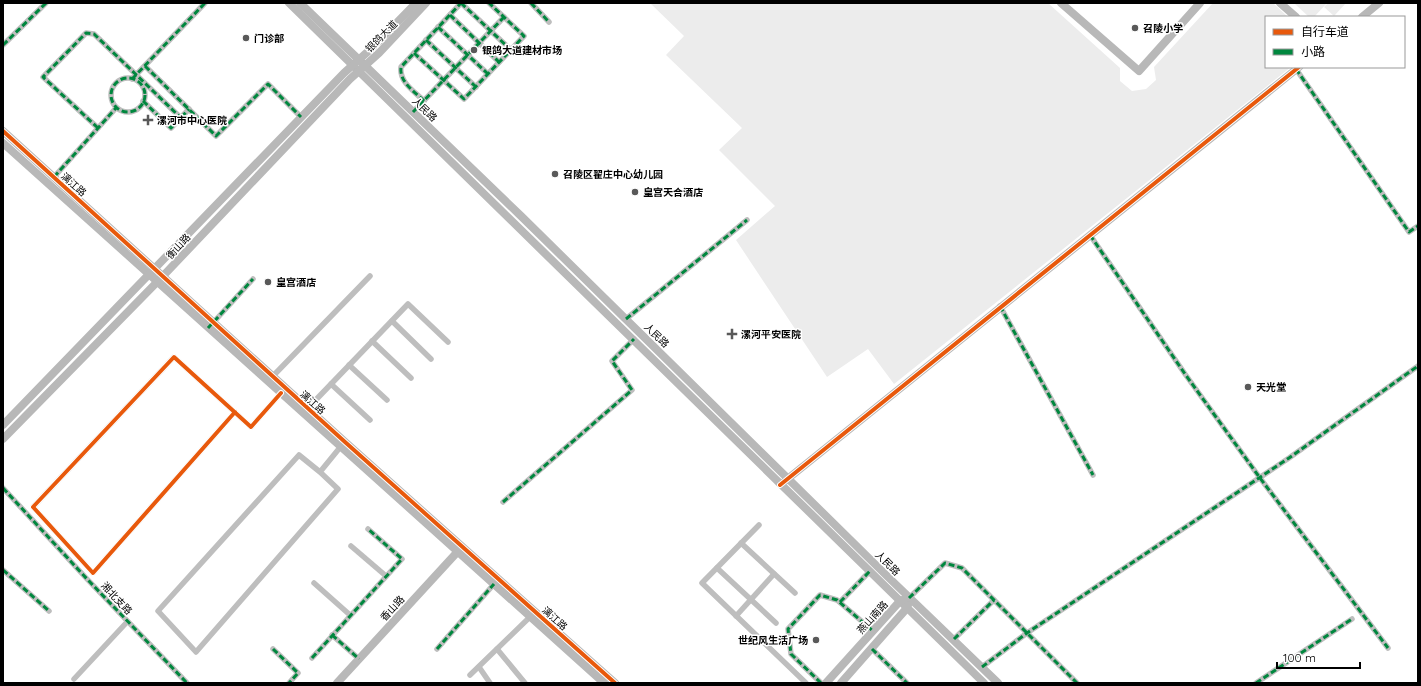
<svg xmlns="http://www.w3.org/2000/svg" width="1421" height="686" viewBox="0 0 1421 686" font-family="Quicksand,'Noto Sans SC',sans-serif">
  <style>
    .green { fill: #ececec }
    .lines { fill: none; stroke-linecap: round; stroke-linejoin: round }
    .street { stroke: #bebebe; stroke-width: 5.5 }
    .secondary { stroke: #b8b8b8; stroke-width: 8 }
    .quiet { stroke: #00873e; stroke-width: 3; stroke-dasharray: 6 3; stroke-linecap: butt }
    .cycleway-casing { stroke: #fff; stroke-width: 6 }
    .cycleway { stroke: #e8590c; stroke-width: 4 }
    .poi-dot { fill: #595959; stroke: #fff; stroke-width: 1.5 }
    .labels { text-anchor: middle; stroke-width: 3; stroke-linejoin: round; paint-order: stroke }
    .poi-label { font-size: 10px; font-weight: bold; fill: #000; stroke: #fff; text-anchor: start }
    .street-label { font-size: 10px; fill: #000; stroke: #fff }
  </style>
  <rect width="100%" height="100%" fill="#fff"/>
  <g class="green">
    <path d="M650,3h398l72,65v13l12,10 14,-2 10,-9 -2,-13 59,-64h60l15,14h-22v50h25l-397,317 -26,-35 -41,28 -91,-137 39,-34 -56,-56 23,-22 -76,-73 18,-19z"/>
    <path d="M1294,3h33l-13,14h-5z"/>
    <path d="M1328,3h18l-12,13 -10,-9z"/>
  </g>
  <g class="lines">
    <g class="street">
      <path d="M461,3l50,47"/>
      <path d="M531,3l18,19"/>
      <path d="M450,15l49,47"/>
      <path d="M438,27l50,47"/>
      <path d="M426,40l50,47"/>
      <path d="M3,45l43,-42"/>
      <path d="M414,53l50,46 60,-63 -35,-33"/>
      <path d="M145,66l71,70 52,-52 33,33"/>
      <path d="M1296,69l113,163 9,-6"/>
      <circle cx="128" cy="95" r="17"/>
      <path d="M132,79l73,-76"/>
      <path d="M143,101l28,27 18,-19"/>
      <path d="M424,101c-10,-10 -25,-19 -23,-34l60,-64"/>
      <path d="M413,112l91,-95"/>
      <path d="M98,128l-55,-51 43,-44 8,1 87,84"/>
      <path d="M54,177l62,-69"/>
      <path d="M1090,235l95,139 75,104 128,170"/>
      <path d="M1000,306l93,169"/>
      <path d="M626,319l121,-99"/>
      <path d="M392,321l39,38"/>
      <path d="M211,325l42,-46"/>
      <path d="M372,341l39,37"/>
      <path d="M349,365l38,35"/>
      <path d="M273,376l97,-100"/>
      <path d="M331,384l39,36"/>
      <path d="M308,408l100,-104 40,38"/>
      <path d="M235,412l-142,161 -60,-66 141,-150 77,70 30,-34"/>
      <path d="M320,472l18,17 -142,163 -38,-41 141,-156 21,17 22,-27"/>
      <path d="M3,488l84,91 100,104"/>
      <path d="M503,502l129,-112 -20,-29 22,-22"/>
      <path d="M759,525l-57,58 104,100"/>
      <path d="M741,543l54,50"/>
      <path d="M351,546l35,30"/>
      <path d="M717,568l59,55"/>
      <path d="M3,570l46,41"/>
      <path d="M314,583l36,32"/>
      <path d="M909,598l36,-35 17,5 115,115"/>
      <path d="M840,602l30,-31"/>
      <path d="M736,616l38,-42"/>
      <path d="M332,635l27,24"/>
      <path d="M954,639l40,-39"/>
      <path d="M273,649l25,24 -9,10"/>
      <path d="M437,649l57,-65"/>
      <path d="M497,649l28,34"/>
      <path d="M872,649l35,34"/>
      <path d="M312,658l90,-99 -34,-30"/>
      <path d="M479,667l11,16"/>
      <path d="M982,667l45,-34 262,-175 129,-92"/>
      <path d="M470,675l62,-60"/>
      <path d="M74,679l53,-57"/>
      <path d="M821,683l-30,-29 -3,-25 32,-34 17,5 36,31"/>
      <path d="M1256,683l96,-64"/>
    </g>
    <g class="secondary">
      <path d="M289,3c233,225 462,455 695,680"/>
      <path d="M300,3l221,213 366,360 111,107"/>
      <path d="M1061,3l78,68 61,-68"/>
      <path d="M1280,3l16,14"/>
      <path d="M1362,17l17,-14"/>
      <path d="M3,131l342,311 270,241"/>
      <path d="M3,143l601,540"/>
      <path d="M3,425l341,-352 29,-26 43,-44"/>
      <path d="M3,439l160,-163 187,-197 29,-26 47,-50"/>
      <path d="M785,481l514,-414"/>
      <path d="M337,683l124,-135"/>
      <path d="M826,683l74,-82 5,-2"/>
      <path d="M841,683l66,-75 1,-3"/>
    </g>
    <g class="quiet">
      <path d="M461,3l50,47"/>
      <path d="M531,3l18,19"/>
      <path d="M450,15l49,47"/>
      <path d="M438,27l50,47"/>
      <path d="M426,40l50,47"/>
      <path d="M3,45l43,-42"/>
      <path d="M414,53l50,46 60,-63 -35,-33"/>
      <path d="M145,66l71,70 52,-52 33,33"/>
      <path d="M1296,69l113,163 9,-6"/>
      <circle cx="128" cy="95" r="17"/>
      <path d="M132,79l73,-76"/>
      <path d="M143,101l28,27 18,-19"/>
      <path d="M424,101c-10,-10 -25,-19 -23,-34l60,-64"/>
      <path d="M413,112l91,-95"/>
      <path d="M98,128l-55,-51 43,-44 8,1 87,84"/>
      <path d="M54,177l62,-69"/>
      <path d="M1090,235l95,139 75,104 128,170"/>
      <path d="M1000,306l93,169"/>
      <path d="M626,319l121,-99"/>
      <path d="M208,328l45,-49"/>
      <path d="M3,488l84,91 100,104"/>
      <path d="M503,502l129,-112 -20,-29 22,-22"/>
      <path d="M3,570l46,41"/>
      <path d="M909,598l36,-35 17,5 115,115"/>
      <path d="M840,602l30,-31"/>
      <path d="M332,635l27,24"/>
      <path d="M954,639l40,-39"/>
      <path d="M273,649l25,24 -9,10"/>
      <path d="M437,649l57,-65"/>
      <path d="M872,649l35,34"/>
      <path d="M312,658l90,-99 -34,-30"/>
      <path d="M982,667l45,-34 262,-175 129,-92"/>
      <path d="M821,683l-30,-29 -3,-25 32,-34 17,5 36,31"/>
      <path d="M1256,683l96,-64"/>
    </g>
    <g class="cycleway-casing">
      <g id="cycleway">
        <path d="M3,131l342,311 270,241"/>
        <path d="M235,412l-142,161 -60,-66 141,-150 77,70 30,-34"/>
        <path d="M780,485l519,-418"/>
      </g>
    </g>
    <use href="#cycleway" class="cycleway"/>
  </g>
  <g class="poi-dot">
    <circle cx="1135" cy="28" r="4"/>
    <circle cx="246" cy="38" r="4"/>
    <circle cx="474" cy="50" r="4"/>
    <path d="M146 114h4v4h4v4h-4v4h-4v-4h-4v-4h4z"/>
    <circle cx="555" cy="174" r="4"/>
    <circle cx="635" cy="192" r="4"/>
    <circle cx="268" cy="282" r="4"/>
    <path d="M730 328h4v4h4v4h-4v4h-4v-4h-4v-4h4z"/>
    <circle cx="1248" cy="387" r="4"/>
    <circle cx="816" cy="640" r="4"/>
  </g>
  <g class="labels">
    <g class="poi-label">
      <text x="1143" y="32">召陵小学</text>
      <text x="254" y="42">门诊部</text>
      <text x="482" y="54">银鸽大道建材市场</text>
      <text x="157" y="124">漯河市中心医院</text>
      <text x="563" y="178">召陵区翟庄中心幼儿园</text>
      <text x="643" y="196">皇宫天合酒店</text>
      <text x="276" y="286">皇宫酒店</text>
      <text x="741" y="338">漯河平安医院</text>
      <text x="1256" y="391">天光堂</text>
      <text x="808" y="644" text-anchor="end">世纪风生活广场</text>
    </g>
    <g class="street-label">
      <text transform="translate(381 36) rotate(-45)" y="4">银鸽大道</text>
      <text transform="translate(425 109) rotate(44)" y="4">人民路</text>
      <text transform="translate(74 184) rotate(42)" y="4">漓江路</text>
      <text transform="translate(178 246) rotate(-47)" y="4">衡山路</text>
      <text transform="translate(657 335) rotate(44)" y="4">人民路</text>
      <text transform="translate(313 402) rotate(42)" y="4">漓江路</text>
      <text transform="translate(888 563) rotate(45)" y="4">人民路</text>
      <text transform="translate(117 598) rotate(47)" y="4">湘北支路</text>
      <text transform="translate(392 608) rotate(-47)" y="4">香山路</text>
      <text transform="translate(872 617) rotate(-48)" y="4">燕山南路</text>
      <text transform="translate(555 618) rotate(42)" y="4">漓江路</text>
    </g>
  </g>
  <rect width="1421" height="686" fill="none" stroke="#000000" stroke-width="8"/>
  <rect x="1265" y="16" width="140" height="52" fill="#ffffff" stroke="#999999"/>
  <rect x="1273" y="29" width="20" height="6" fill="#e8590c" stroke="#999999"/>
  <text x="1301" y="36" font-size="12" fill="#000000">自行车道</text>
  <rect x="1273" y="49" width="20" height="6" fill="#00873e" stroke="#999999"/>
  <text x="1301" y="56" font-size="12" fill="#000000">小路</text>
  <path d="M1277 662v6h83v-6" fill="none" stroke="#000000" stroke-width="2"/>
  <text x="1283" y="662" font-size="12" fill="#000000" stroke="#ffffff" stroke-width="3" paint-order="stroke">100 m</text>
</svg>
